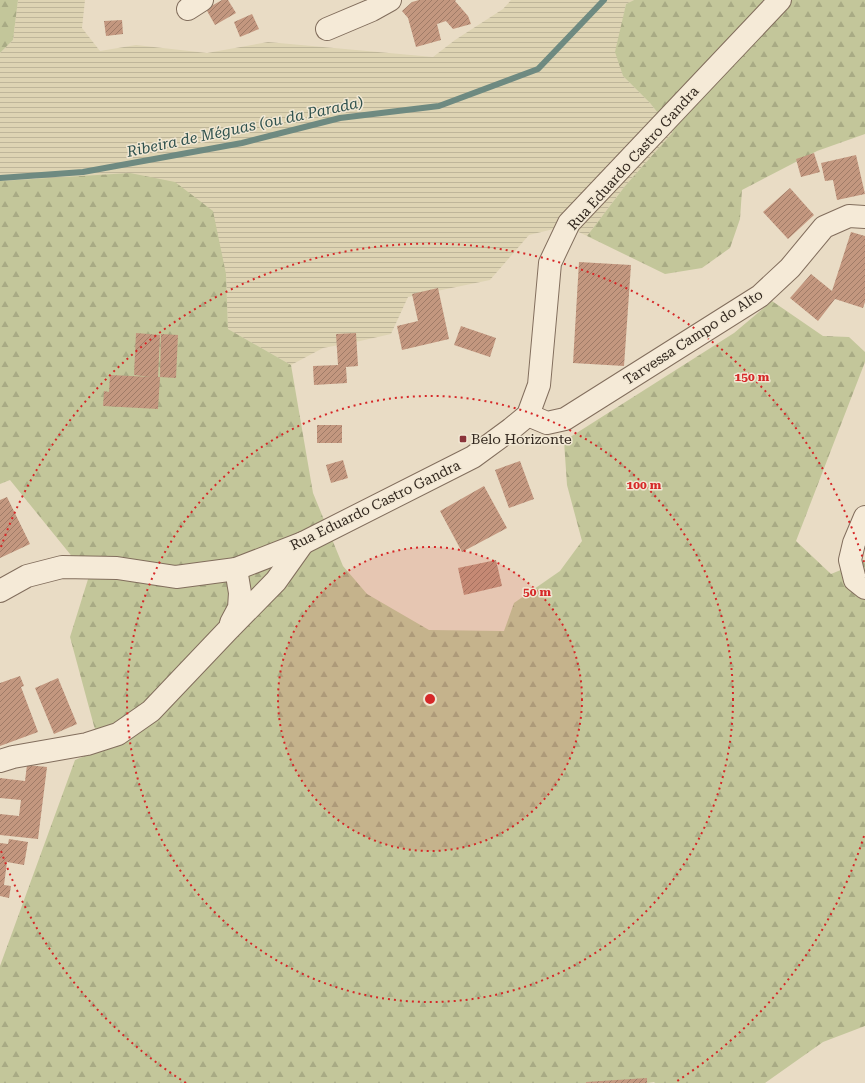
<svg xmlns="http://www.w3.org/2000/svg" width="865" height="1083" viewBox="0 0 865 1083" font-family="'Roboto Serif',serif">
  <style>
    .farmland { fill: url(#farmland-rules) }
    .forest { fill: url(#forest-firs) }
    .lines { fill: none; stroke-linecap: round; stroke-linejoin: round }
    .stream { stroke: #6e8a81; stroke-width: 6 }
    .building { fill: url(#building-hatch) }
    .minor-casing { stroke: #826e5d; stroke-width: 24 }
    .minor { stroke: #f5ead7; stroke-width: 22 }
    .ring { fill: none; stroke: #d62828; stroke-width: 2; stroke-dasharray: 2 4 }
    .poi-dot { fill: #8a3339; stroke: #f1e7d3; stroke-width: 1.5 }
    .labels { text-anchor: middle; stroke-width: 3; stroke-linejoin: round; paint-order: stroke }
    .street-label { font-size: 14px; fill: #33281f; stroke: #f1e7d3 }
    .poi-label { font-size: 14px; fill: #33281f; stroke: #f1e7d3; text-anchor: start }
    .water-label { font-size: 15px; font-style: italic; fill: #30524e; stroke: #f1e7d3 }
    .centre { fill: #d62828; stroke: #f1e7d3; stroke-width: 2 }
    .ring-label { font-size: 12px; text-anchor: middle; font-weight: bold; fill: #d62828; stroke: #f1e7d3; stroke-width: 3; stroke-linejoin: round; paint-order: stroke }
  </style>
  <defs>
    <pattern id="farmland-rules" width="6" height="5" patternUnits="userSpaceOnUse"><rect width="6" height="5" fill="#ded4b3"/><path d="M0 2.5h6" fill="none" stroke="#bfb69a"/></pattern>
    <pattern id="forest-firs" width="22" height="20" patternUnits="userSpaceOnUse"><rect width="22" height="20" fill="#c3c69a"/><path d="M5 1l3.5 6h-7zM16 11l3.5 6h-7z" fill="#a8aa84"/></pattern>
    <pattern id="building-hatch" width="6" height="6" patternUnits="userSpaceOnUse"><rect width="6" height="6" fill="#c3977f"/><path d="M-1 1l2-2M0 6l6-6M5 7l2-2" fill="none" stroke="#9f7b67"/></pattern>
  </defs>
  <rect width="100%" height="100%" fill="#e9dcc5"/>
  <path class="farmland" d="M18,0h67l-3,28 18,23 36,-6 71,8 61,-11 165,15 22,-17 48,-31 8,-9h123l-8,4 -10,48 7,24 27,27 23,29 -48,54 -38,50 -21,-10 -37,9 -39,45 -82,17 -17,37 -31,7 -37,7 -32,17 -63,-36 -2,-55 -190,-96 -36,3v-128l13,-13z"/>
  <g class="forest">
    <path d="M0,0h18l-5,40 -13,13z"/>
    <path d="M634,0h231v134l-48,17 -75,39 -2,29 -10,29 -28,20 -37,6 -78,-38 38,-50 48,-54 -23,-29 -27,-27 -8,-24 11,-48z"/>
    <path d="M130,173l45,9 38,29 13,63 2,55 63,36 22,128 30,73 24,28 62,36 75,1 10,-28 46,-32 22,-30 -15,-56 -3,-44 170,-108 38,-32 51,35 26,1 16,15v10l-69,179 35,33 34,-14v466l-42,16 -58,41h-110l-1,-1 -6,1h-648v-117l75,-206 27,-11 -8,-23 -24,-89 19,-61 -2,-1 -77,-95 -10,4v-303z"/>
  </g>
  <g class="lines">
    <path class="stream" d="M0,178l83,-6 159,-29 98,-25 99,-12 99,-37 66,-69"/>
  </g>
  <g class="building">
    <path d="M222,0h6l8,13 -21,12 -9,-16z"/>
    <path d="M419,0h37l-1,1 13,15 3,8 -18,5 -7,-8 -9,3 4,16 -25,7 -8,-29 -6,-7 10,-9z"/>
    <path d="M252,14l7,15 -19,8 -6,-15z"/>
    <path d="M122,20l1,14 -17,2 -2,-15z"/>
    <path d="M814,153l6,19 -19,5 -5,-18z"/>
    <path d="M856,155l9,39 -28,6 -4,-20 -8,1 -4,-18z"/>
    <path d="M790,188l24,27 -26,24 -25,-27z"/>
    <path d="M851,232l14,4v66l-2,6 -28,-9 -17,22 -28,-23 21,-24 21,17z"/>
    <path d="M579,262l52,3 -7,101 -51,-3z"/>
    <path d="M438,288l11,51 -47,11 -5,-24 21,-5 -6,-27z"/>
    <path d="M461,326l35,12 -6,19 -36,-12z"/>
    <path d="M136,333l24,2 -2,42h2l1,-43 17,1 -2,43 -16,-1 -2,32 -55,-3 1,-15 5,1 1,-17 42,2 -18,-2z"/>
    <path d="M356,333l2,33 -12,1 1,16 -33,2 -1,-19 25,-1 -2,-31z"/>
    <rect x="317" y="425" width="25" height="18"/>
    <path d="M343,460l5,18 -17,5 -5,-18z"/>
    <path d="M520,461l14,38 -25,9 -14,-38z"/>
    <path d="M484,486l23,42 -45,24 -22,-41z"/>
    <path d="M7,497l23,47 -30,14v-58z"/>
    <path d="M496,560l6,26 -38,9 -6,-27z"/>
    <path d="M20,676l4,10 -3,1 17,45 -38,14v-63z"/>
    <path d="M58,678l19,46 -23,10 -19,-46z"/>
    <path d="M27,765l20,2 -9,72 -38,-4v-21l19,2 2,-16 -21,-2v-20l25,3z"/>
    <path d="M9,839l19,3 -4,23 -17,-3 -3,23 7,1 -2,12 -9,-2v-53l8,1z"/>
    <path d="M647,1078v5h-61v-1z"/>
  </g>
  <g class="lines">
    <g class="minor-casing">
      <g id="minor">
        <path d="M188,9l14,-9"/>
        <path d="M327,29l45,-19 18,-10"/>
        <path d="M528,415l19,8 18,-4 195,-123 30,-28 34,-41 25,-11 16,1"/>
        <path d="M865,517l-11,26 -4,17 5,20 10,8"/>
        <path d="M0,591l27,-15 35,-9 55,1 59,9 60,-8 67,-26 170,-86 38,-28 17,-14 11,-30 11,-122 19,-40 211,-223"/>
        <path d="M231,623l8,-15 1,-15 -4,-24"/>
        <path d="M0,761l13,-4 74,-13 31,-10 33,-23 76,-80 49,-50 27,-38"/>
      </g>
    </g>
    <use href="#minor" class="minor"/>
  </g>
  <circle cx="430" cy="699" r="152" fill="#d62828" fill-opacity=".12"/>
  <g class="ring">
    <circle cx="430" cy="699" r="152"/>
    <circle cx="430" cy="699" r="303"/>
    <path d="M864 836A455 455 0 0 1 674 1083M186 1083A455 455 0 0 1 1 851M1 547A455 455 0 0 1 864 562"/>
  </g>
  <rect class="poi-dot" x="459" y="435" width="8" height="8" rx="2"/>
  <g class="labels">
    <g class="street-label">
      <text transform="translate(633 158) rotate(-48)" y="5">Rua Eduardo Castro Gandra</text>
      <text transform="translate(693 337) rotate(-33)" y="5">Tarvessa Campo do Alto</text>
      <text transform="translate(375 505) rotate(-26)" y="5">Rua Eduardo Castro Gandra</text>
    </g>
    <g class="poi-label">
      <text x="471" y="444">Belo Horizonte</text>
    </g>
    <g class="water-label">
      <text transform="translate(245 127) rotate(-12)" y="5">Ribeira de Méguas (ou da Parada)</text>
    </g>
  </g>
  <circle cx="430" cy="699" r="6" class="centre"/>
  <g class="ring-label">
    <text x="752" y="381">150 m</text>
    <text x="644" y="489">100 m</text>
    <text x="537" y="596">50 m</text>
  </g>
</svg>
